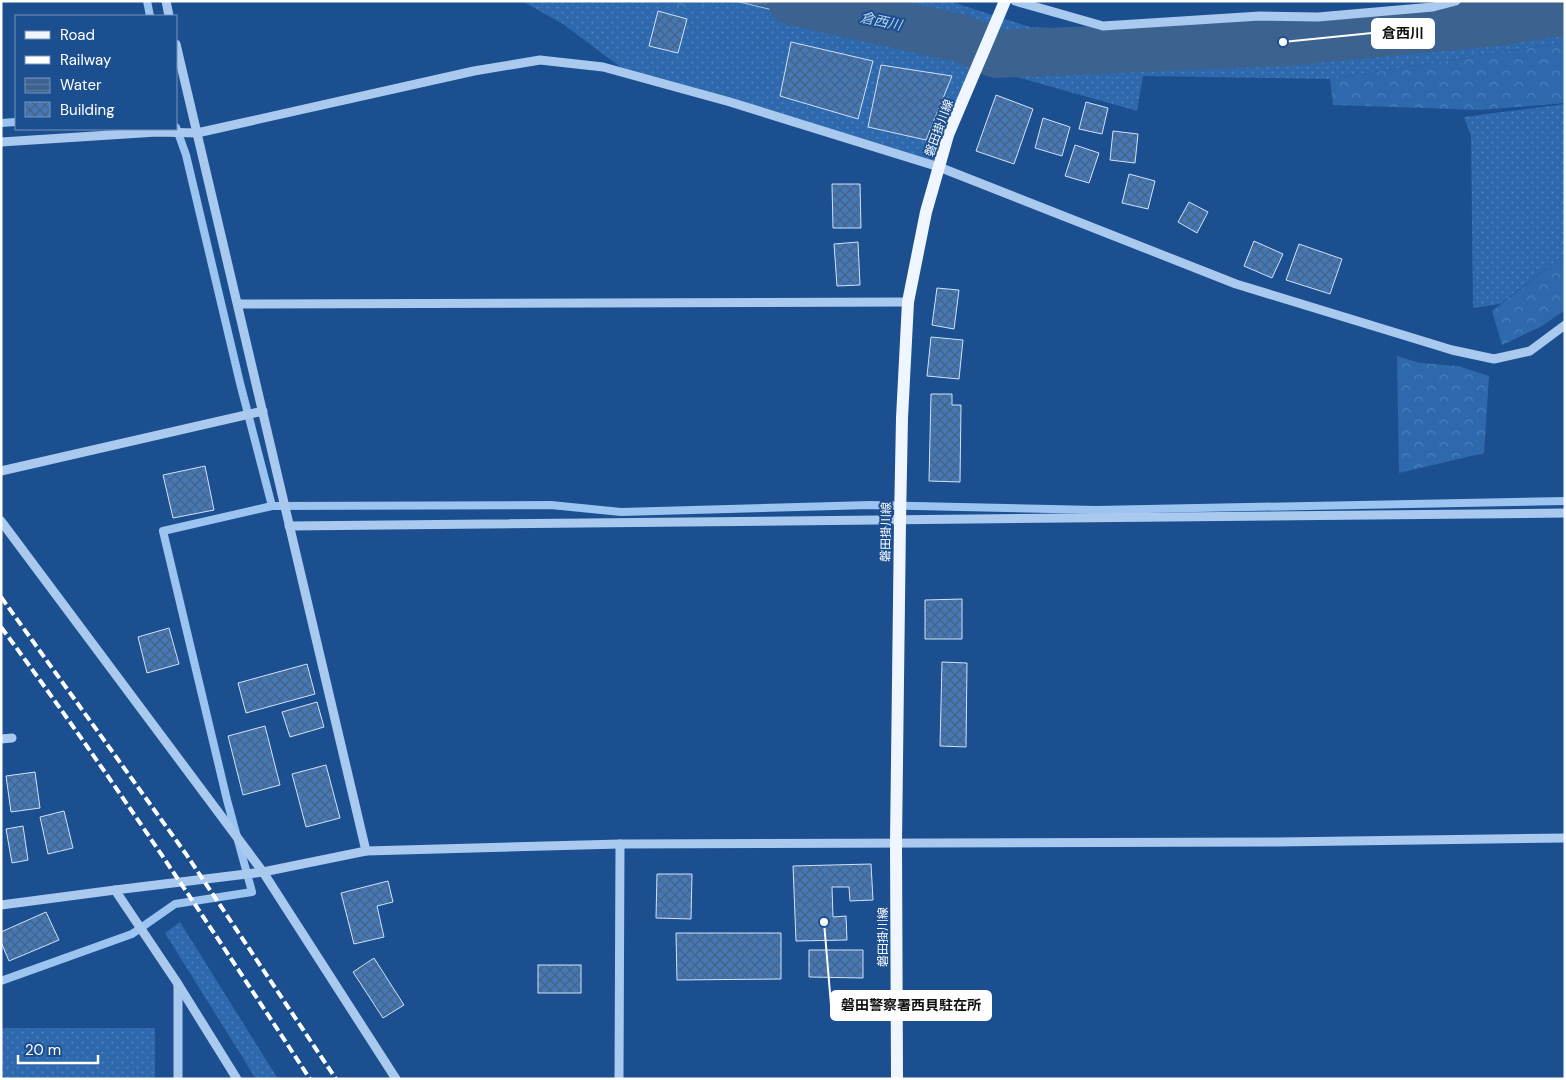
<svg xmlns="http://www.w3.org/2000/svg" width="1566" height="1080" viewBox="0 0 1566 1080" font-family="'DM Sans','Noto Sans JP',sans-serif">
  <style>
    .grass { fill: url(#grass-dots) }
    .forest { fill: url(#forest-crowns) }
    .water { fill: url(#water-rules); stroke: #9cc4f0 }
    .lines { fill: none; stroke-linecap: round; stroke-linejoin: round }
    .stream { stroke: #9cc4f0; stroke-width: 8 }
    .river { stroke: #3c6290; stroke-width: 48 }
    .building { fill: url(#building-cross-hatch); stroke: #cfe3fa }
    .minor { stroke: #a9c9ee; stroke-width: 9 }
    .major { stroke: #f0f6ff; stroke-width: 12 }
    .rail { stroke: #fff; stroke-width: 4; stroke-dasharray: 9 4; stroke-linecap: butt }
    .labels { text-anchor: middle; stroke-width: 4; stroke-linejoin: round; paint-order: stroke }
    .street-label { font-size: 12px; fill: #fff; stroke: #1b4f8f }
    .water-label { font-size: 14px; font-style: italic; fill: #b5d3f5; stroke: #1b4f8f }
    .leader { fill: none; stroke: #fff; stroke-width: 2 }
    .callout-dot { fill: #fff; stroke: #1b4f8f; stroke-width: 2 }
    .callout { fill: #fff; stroke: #fff; stroke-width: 2 }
    .callout-label { font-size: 14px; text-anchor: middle; font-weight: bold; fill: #111 }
  </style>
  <defs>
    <pattern id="grass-dots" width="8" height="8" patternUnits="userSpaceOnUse" patternTransform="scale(1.25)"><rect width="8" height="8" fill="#2e69ad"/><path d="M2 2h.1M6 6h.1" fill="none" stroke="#4d80b9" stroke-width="1.8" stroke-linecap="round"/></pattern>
    <pattern id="forest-crowns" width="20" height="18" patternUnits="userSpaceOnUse" patternTransform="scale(1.25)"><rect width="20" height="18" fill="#2e69ad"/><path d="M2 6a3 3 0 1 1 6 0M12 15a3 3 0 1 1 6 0" fill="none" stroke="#4d80b9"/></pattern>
    <pattern id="water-rules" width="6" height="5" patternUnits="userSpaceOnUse" patternTransform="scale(1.25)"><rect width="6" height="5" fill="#3c6290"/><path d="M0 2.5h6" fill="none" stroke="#597aa1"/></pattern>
    <pattern id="building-cross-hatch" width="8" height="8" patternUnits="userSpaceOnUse" patternTransform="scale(1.25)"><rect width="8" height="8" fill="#4478b7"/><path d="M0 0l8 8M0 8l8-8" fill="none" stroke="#486282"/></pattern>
  </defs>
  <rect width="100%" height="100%" fill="#1b4f8f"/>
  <g class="grass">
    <path d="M522,1h427l81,26 106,5 131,-7 116,-3 107,-16 19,-5h56v41l-235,37 -187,-3 -6,35 -159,-45 -39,101 -308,-92 -68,-51z"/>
    <path d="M1565,104v150l-65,50 -27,4 -2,-172 -7,-19z"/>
    <path d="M180,922l98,157h-22l-91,-146z"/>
    <rect x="1" y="1028" width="154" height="51"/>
  </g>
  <g class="forest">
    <path d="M635,1h63l20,11 -81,-11z"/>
    <path d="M1565,42v61l-84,7 -148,-5 -3,-26z"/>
    <path d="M1565,254v56l-23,16 -40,19 -10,-34z"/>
    <path d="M1397,356l23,7 38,3 31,10 -5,77 -85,20z"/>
  </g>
  <path class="water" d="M735,1h117l116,26 -7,28z"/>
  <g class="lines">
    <g class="stream">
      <path d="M147,1l3,15"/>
      <path d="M1,123l15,-1"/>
      <path d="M176,127l10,28 54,228 32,123"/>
      <path d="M1,981l131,-47 43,-30 77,-12 -25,-92 -64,-269 109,-25 279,-1 70,7 249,-7 226,5 469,-9"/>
    </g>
    <path class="river" d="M792,1l171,38 33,15 287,-12 214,-20 68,-11"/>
  </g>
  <g class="building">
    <path d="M658,11l29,8 -9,34 -29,-7z"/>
    <path d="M791,42l82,19 -15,58 -78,-23z"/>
    <path d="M881,65l71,11 -26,64 -58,-13z"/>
    <path d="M996,95l37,14 -19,55 -38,-13z"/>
    <path d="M1086,102l22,6 -6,26 -23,-5z"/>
    <path d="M1043,118l27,9 -8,29 -27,-8z"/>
    <path d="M1113,131l25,3 -3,29 -25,-3z"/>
    <path d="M1075,145l24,8 -10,30 -24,-7z"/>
    <path d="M1129,174l26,7 -7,28 -26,-6z"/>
    <path d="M832,184h28l1,44h-28z"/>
    <path d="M1189,202l19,10 -11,21 -19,-11z"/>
    <path d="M1254,241l29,13 -11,24 -28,-12z"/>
    <path d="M858,242l2,43 -23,1 -3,-42z"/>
    <path d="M1299,244l43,15 -12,35 -44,-14z"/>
    <path d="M937,288l22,2 -5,39 -22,-4z"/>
    <path d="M931,337l32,3 -4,39 -32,-3z"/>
    <path d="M931,394h21v11h9l-1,77 -31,-1z"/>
    <path d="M205,466l9,44 -41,8 -10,-43z"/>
    <path d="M962,599v40h-37v-39z"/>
    <path d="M169,628l10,36 -32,9 -9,-36z"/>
    <path d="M942,662l25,1 -1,84 -26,-1z"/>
    <path d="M307,664l8,30 -69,19 -8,-30z"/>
    <path d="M317,702l7,25 -34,10 -8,-25z"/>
    <path d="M265,726l15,59 -37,10 -15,-59z"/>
    <path d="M326,765l14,53 -34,9 -14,-53z"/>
    <path d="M35,772l5,36 -29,4 -5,-36z"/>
    <path d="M64,811l9,37 -25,6 -8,-37z"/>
    <path d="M23,826l5,34 -16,3 -6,-34z"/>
    <path d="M871,864l2,36 -23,1 -1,-14h-17l1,30 13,-1 1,24 -51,1 -3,-75z"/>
    <path d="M657,874h35l-1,45 -35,-1z"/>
    <path d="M388,881l5,21 -16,4 7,31 -30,7 -13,-51z"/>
    <path d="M46,912l13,28 -50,21 -8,-19v-10z"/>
    <path d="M676,933h105v46l-104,1z"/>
    <path d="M809,950h54v28l-54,-1z"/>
    <path d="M374,958l30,47 -21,13 -30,-46z"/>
    <rect x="538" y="965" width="43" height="28"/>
  </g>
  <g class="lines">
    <g class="minor">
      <path d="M166,1l3,15"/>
      <path d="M1015,1l88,25 157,-10 58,1 115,-10 23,-6"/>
      <path d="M176,44l190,807"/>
      <path d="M1,142l156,-10 40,1 277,-62 66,-11 63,7 127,35 209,65 297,117 216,66 42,9 36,-8 35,-26"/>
      <path d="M238,304l670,-2"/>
      <path d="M1,471l262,-60"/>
      <path d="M1,521l262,351 133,207"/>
      <path d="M289,526l1276,-13"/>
      <path d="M1,739l11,-1"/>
      <path d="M115,890l63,94 59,95"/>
      <path d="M1,905l114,-15 148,-18 103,-21 254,-7 658,-2 287,-4"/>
      <path d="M178,1079v-94"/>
      <path d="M619,1079l1,-235"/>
    </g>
    <path class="major" d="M897,1079l-1,-237 4,-321 2,-103 6,-116 18,-90 22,-77 57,-134"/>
    <g class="rail">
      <path d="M1,597l185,257 150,225"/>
      <path d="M1,627c109,147 209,299 309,452"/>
    </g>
  </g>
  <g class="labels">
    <g class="street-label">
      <text transform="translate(939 128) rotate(-70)" y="4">磐田掛川線</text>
      <text transform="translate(886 532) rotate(-89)" y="4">磐田掛川線</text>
      <text transform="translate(883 937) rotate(-90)" y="4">磐田掛川線</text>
    </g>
    <g class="water-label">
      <text transform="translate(881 21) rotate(12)" y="5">倉西川</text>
    </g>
  </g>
  <path class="leader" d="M1283 42L1372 33M824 922L831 1005"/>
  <g class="callout-dot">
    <circle cx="1283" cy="42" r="5"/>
    <circle cx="824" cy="922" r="5"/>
  </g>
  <g class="callout">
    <rect x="1372" y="19" width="62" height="29" rx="5"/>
    <rect x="831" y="991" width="160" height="29" rx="5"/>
  </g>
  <g class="callout-label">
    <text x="1403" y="38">倉西川</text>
    <text x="911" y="1010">磐田警察署西貝駐在所</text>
  </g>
  <rect width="1566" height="1080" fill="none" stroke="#ffffff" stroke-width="5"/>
  <rect x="15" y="15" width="162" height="115" fill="#1b4f8f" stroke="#7695bc"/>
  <rect x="25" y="31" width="25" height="8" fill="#f0f6ff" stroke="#7695bc"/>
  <text x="60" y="40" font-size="15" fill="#ffffff">Road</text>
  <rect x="25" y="56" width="25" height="8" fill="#ffffff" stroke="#7695bc"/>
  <text x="60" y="65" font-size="15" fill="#ffffff">Railway</text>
  <rect x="25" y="78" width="25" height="15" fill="url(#water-rules)" stroke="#7695bc"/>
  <text x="60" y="90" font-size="15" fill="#ffffff">Water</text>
  <rect x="25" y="102" width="25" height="15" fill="url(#building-cross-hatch)" stroke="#7695bc"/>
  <text x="60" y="115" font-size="15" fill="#ffffff">Building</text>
  <path d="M18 1055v8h80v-8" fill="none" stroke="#ffffff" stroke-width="2.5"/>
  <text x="25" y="1055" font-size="15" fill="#ffffff" stroke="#1b4f8f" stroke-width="4" paint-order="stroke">20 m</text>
</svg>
